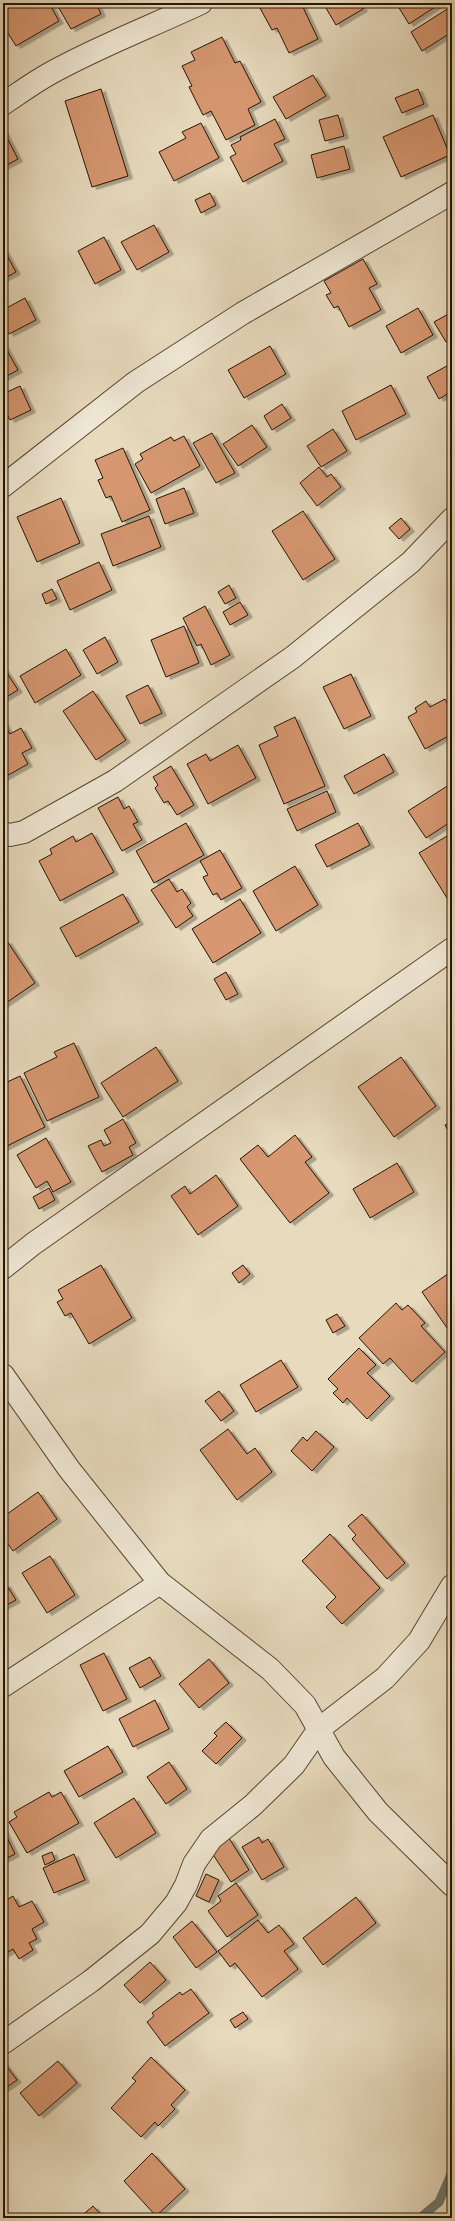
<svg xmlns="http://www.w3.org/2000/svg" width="455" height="2221" viewBox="0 0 455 2221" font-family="'EB Garamond',serif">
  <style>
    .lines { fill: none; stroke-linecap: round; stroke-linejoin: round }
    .stream { stroke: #6a786e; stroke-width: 9 }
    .building { fill: #d69771; stroke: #261501; filter: url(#shadow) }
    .minor-casing { stroke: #564630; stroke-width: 24 }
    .minor { stroke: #efe7d4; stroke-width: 22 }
  </style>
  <defs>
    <filter id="shadow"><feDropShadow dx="4.5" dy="2.5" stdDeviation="0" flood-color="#0004"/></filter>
  </defs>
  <rect width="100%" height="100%" fill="#e7dabd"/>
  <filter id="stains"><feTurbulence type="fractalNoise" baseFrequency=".005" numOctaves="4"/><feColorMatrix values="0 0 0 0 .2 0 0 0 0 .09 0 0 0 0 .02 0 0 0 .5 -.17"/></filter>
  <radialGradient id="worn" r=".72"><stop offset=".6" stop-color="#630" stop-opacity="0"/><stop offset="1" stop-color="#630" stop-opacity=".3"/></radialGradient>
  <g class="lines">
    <path class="stream" d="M420,2218l19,-16 13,-30"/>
  </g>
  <g class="building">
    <path d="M3,3h46l10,18 -43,25 -13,-21z"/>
    <path d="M56,3h40l5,11 -30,15z"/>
    <path d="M271,3h30l17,36 -29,14 -12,-25 -5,2 -12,-22z"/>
    <path d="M323,3h37l3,6 -27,16z"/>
    <path d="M396,3h45l-32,21z"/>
    <path d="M452,6v26l-30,19 -11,-19z"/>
    <path d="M222,37l13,26 5,-2 21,41 -13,7 7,16 -29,15 -15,-29 -8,4 -14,-28 3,-1 -10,-20 13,-6 -4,-8z"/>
    <path d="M313,75l13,21 -40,23 -13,-22z"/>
    <path d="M101,89l27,87 -36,11 -27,-86z"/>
    <path d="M418,89l6,15 -22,9 -7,-15z"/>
    <path d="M338,115l6,21 -19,5 -6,-21z"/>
    <path d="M433,115l17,40 -49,22 -18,-40z"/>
    <path d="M275,119l10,20 -11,5 9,17 -40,21 -13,-25 6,-3 -5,-9 10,-5 -1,-3z"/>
    <path d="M201,123l18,35 -45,23 -15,-29 27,-14 -4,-6z"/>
    <path d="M3,130l15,29 -15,8z"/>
    <path d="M344,146l6,23 -33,9 -6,-23z"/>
    <path d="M210,193l6,12 -15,8 -6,-13z"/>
    <path d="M154,225l15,27 -32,18 -16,-28z"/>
    <path d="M104,237l17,33 -26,14 -17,-33z"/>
    <path d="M3,248l13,24 -13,7z"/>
    <path d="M363,259l14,25 -8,4 12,22 -32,17 -11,-21 -4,2 -8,-13 5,-2 -7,-12z"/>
    <path d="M25,298l11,22 -27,14 -6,-12v-12z"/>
    <path d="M418,308l15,27 -32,18 -15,-27z"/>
    <path d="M452,312v27l-6,3 -12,-20z"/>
    <path d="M4,345l14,25 -15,8v-32z"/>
    <path d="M270,346l16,28 -42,24 -16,-28z"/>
    <path d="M452,363v28l-13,8 -12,-22z"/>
    <path d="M391,385l15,29 -50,26 -14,-29z"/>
    <path d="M20,386l11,24 -21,10 -7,-14v-12z"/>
    <path d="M282,404l9,14 -19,12 -8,-14z"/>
    <path d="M252,425l15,22 -29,19 -15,-22z"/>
    <path d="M333,429l14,22 -26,16 -14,-21z"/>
    <path d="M212,433l23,40 -19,10 -23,-40z"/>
    <path d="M184,436l16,30 -49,27 -16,-29 8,-5 -3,-5 31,-17 3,4z"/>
    <path d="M123,448l27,62 -28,12 -11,-26 -5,2 -8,-18 5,-2 -8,-18z"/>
    <path d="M319,467l8,10 4,-3 10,13 -24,19 -17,-23z"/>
    <path d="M184,488l10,25 -29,11 -9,-25z"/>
    <path d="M61,498l19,45 -43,19 -20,-45z"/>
    <path d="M303,511l32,48 -32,21 -31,-49z"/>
    <path d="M149,516l12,31 -48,19 -12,-32z"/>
    <path d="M401,518l9,11 -11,10 -10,-11z"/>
    <path d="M99,562l13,28 -42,20 -13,-29z"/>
    <path d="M229,585l7,13 -11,6 -7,-12z"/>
    <path d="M52,589l5,10 -11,5 -4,-10z"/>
    <path d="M240,602l8,13 -18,10 -7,-13z"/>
    <path d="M205,606l25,49 -19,10 -10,-21 -4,2 -14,-28z"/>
    <path d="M184,626l15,37 -33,14 -15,-37z"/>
    <path d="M105,637l13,25 -21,12 -14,-24z"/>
    <path d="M66,649l15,26 -46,28 -15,-27z"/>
    <path d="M3,667l15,23 -15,9z"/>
    <path d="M351,674l20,42 -27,13 -21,-42z"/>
    <path d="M148,685l14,28 -22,11 -14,-28z"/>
    <path d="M93,691l33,49 -30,20 -33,-49z"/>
    <path d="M445,699l7,13v22l-27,15 -17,-32 9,-5 -2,-4 11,-7 4,6z"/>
    <path d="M295,717l30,69 -41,18 -25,-59 19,-9 -4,-9z"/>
    <path d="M3,721l7,13 11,-6 11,20 -10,5 6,11 -25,14z"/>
    <path d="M238,745l18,33 -48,26 -21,-40 19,-10 4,7z"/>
    <path d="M384,754l10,18 -40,22 -10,-18z"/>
    <path d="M171,766l23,39 -17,10 -9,-14 -4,2 -9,-15 3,-3 -5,-8z"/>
    <path d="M452,783v38l-26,17 -18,-27z"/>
    <path d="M327,791l9,21 -39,19 -10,-22z"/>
    <path d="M118,797l6,12 5,-3 9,16 -5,2 9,16 -20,11 -24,-43z"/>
    <path d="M186,823l18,32 -50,28 -18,-32z"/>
    <path d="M358,823l12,22 -43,22 -12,-22z"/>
    <path d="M92,833l22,39 -54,29 -21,-40 13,-7 -2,-5 23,-13 3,6z"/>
    <path d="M452,833v73l-33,-53z"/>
    <path d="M220,850l22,38 -21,12 -4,-7 -4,2 -10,-18 5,-2 -8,-14z"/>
    <path d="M295,866l23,39 -42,26 -23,-40z"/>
    <path d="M169,879l8,13 5,-3 9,14 -4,4 6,9 -17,12 -25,-38z"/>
    <path d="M123,894l16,28 -63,35 -16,-29z"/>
    <path d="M240,899l21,34 -48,30 -21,-34z"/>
    <path d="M7,941l28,42 -32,22v-62z"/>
    <path d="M226,972l12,22 -12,6 -12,-21z"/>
    <path d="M74,1043l25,54 -52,24 -23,-48 33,-16 -3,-5z"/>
    <path d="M156,1047l22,34 -55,36 -22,-34z"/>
    <path d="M401,1057l35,49 -42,31 -36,-50z"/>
    <path d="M20,1076l25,51 -42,21v-64z"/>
    <path d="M123,1119l13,24 -7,4 4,8 -31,17 -14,-26 13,-6 3,6 7,-3 -7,-13z"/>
    <path d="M452,1122v16l-7,-13z"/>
    <path d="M295,1135l17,22 -7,5 24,31 -39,30 -50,-64 18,-14 10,12z"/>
    <path d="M46,1138l25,44 -18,10 -6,-11 -11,7 -19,-33z"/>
    <path d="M397,1163l17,29 -44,26 -17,-29z"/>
    <path d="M216,1175l22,31 -40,29 -27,-39 14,-10 5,8z"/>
    <path d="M49,1188l6,12 -16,9 -6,-12z"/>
    <path d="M101,1265l31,53 -43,26 -18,-31 -6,3 -8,-14 6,-3 -5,-9z"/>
    <path d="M243,1265l7,9 -11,9 -7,-10z"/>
    <path d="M452,1271v64l-30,-43z"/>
    <path d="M396,1303l6,7 6,-5 17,18 -4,3 24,26 -33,30 -22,-24 -7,6 -24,-26z"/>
    <path d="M337,1314l8,12 -12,7 -7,-13z"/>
    <path d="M359,1348l17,17 -9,8 23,23 -23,23 -20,-21 -4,5 -10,-10 5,-4 -10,-10z"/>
    <path d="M281,1360l17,27 -42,25 -16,-27z"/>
    <path d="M219,1391l15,20 -13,10 -16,-20z"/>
    <path d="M228,1429l19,25 8,-6 17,24 -35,28 -37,-50z"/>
    <path d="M316,1431l18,16 -22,24 -21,-20 12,-14 4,4z"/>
    <path d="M38,1492l19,27 -44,32 -10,-14v-20z"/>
    <path d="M362,1514l43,49 -18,16 -35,-40 4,-4 -8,-9z"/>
    <path d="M330,1534l50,54 -38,36 -16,-17 10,-10 -34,-36z"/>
    <path d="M50,1556l25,39 -28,18 -25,-40z"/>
    <path d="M6,1584l10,16 -13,7v-21z"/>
    <path d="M104,1653l23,46 -24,12 -23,-46z"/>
    <path d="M150,1657l11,19 -21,12 -11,-20z"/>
    <path d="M209,1659l20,24 -30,25 -20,-24z"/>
    <path d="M155,1700l14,29 -36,18 -14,-28z"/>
    <path d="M226,1722l16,16 -26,26 -14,-13 15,-15 -3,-3z"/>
    <path d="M108,1746l15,26 -44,25 -15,-26z"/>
    <path d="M169,1762l18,27 -21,15 -19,-27z"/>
    <path d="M49,1792l3,5 9,-5 18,31 -52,30 -18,-31 8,-5 -3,-5z"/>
    <path d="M134,1798l22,35 -40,25 -22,-35z"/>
    <path d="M3,1829l12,25 -12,6z"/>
    <path d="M259,1837l3,6 6,-4 16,28 -22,13 -20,-33z"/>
    <path d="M229,1838l20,32 -18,12 -21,-32z"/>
    <path d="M52,1852l3,8 -10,5 -3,-9z"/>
    <path d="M74,1854l11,26 -31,13 -11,-25z"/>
    <path d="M206,1874l13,6 -10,22 -13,-6z"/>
    <path d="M236,1883l22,32 -31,22 -19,-26 13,-10 -3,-5z"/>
    <path d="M13,1896l6,11 13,-6 12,21 -12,7 5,10 -8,4 4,7 -14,9 -6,-10 -10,6v-53z"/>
    <path d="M356,1897l20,26 -53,42 -20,-27z"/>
    <path d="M258,1920l10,13 11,-8 15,19 -10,7 14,18 -36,28 -27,-34 -5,4 -12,-16z"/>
    <path d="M192,1921l25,31 -21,16 -23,-31z"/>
    <path d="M150,1962l16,18 -26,23 -16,-18z"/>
    <path d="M191,1989l18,24 -44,33 -18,-24 7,-6 -2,-3 28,-21 2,3z"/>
    <path d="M243,2012l5,7 -13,9 -5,-8z"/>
    <path d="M151,2057l34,33 -14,15 4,4 -17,17 -3,-4 -14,15 -30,-29 25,-27 -4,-3z"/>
    <path d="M58,2061l19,22 -38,33 -19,-23z"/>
    <path d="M3,2062l14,18 -13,9 -1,-2z"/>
    <path d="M152,2153l33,36 -29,27 -32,-35z"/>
    <path d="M93,2206l11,12h-25z"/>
  </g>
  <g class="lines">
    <g class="minor-casing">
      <g id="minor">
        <path d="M3,104c15,-10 30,-21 46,-30 48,-27 101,-47 152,-71"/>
        <path d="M3,486l133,-104 107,-69 209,-120"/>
        <path d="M3,833l7,2 14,-3 91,-51 178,-124 118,-95 41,-43"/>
        <path d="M3,1268l30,-24 419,-295"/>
        <path d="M3,1375l66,94 91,114 110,86 35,36 29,52 44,55 74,73"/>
        <path d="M3,1686l157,-103"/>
        <path d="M3,2043l88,-62 59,-47 26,-31 10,-18 8,-21 17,-25 42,-34 41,-40 25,-36 66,-51 34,-37 33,-55"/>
      </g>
    </g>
    <use href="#minor" class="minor"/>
  </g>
  <rect width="455" height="2221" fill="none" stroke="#e7dabd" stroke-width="16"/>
  <rect x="4" y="4" width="447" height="2213" fill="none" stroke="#261501" stroke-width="2"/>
  <rect x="8" y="8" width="439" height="2205" fill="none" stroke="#261501"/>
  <rect width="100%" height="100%" filter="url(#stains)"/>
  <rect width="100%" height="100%" fill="url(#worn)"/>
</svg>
